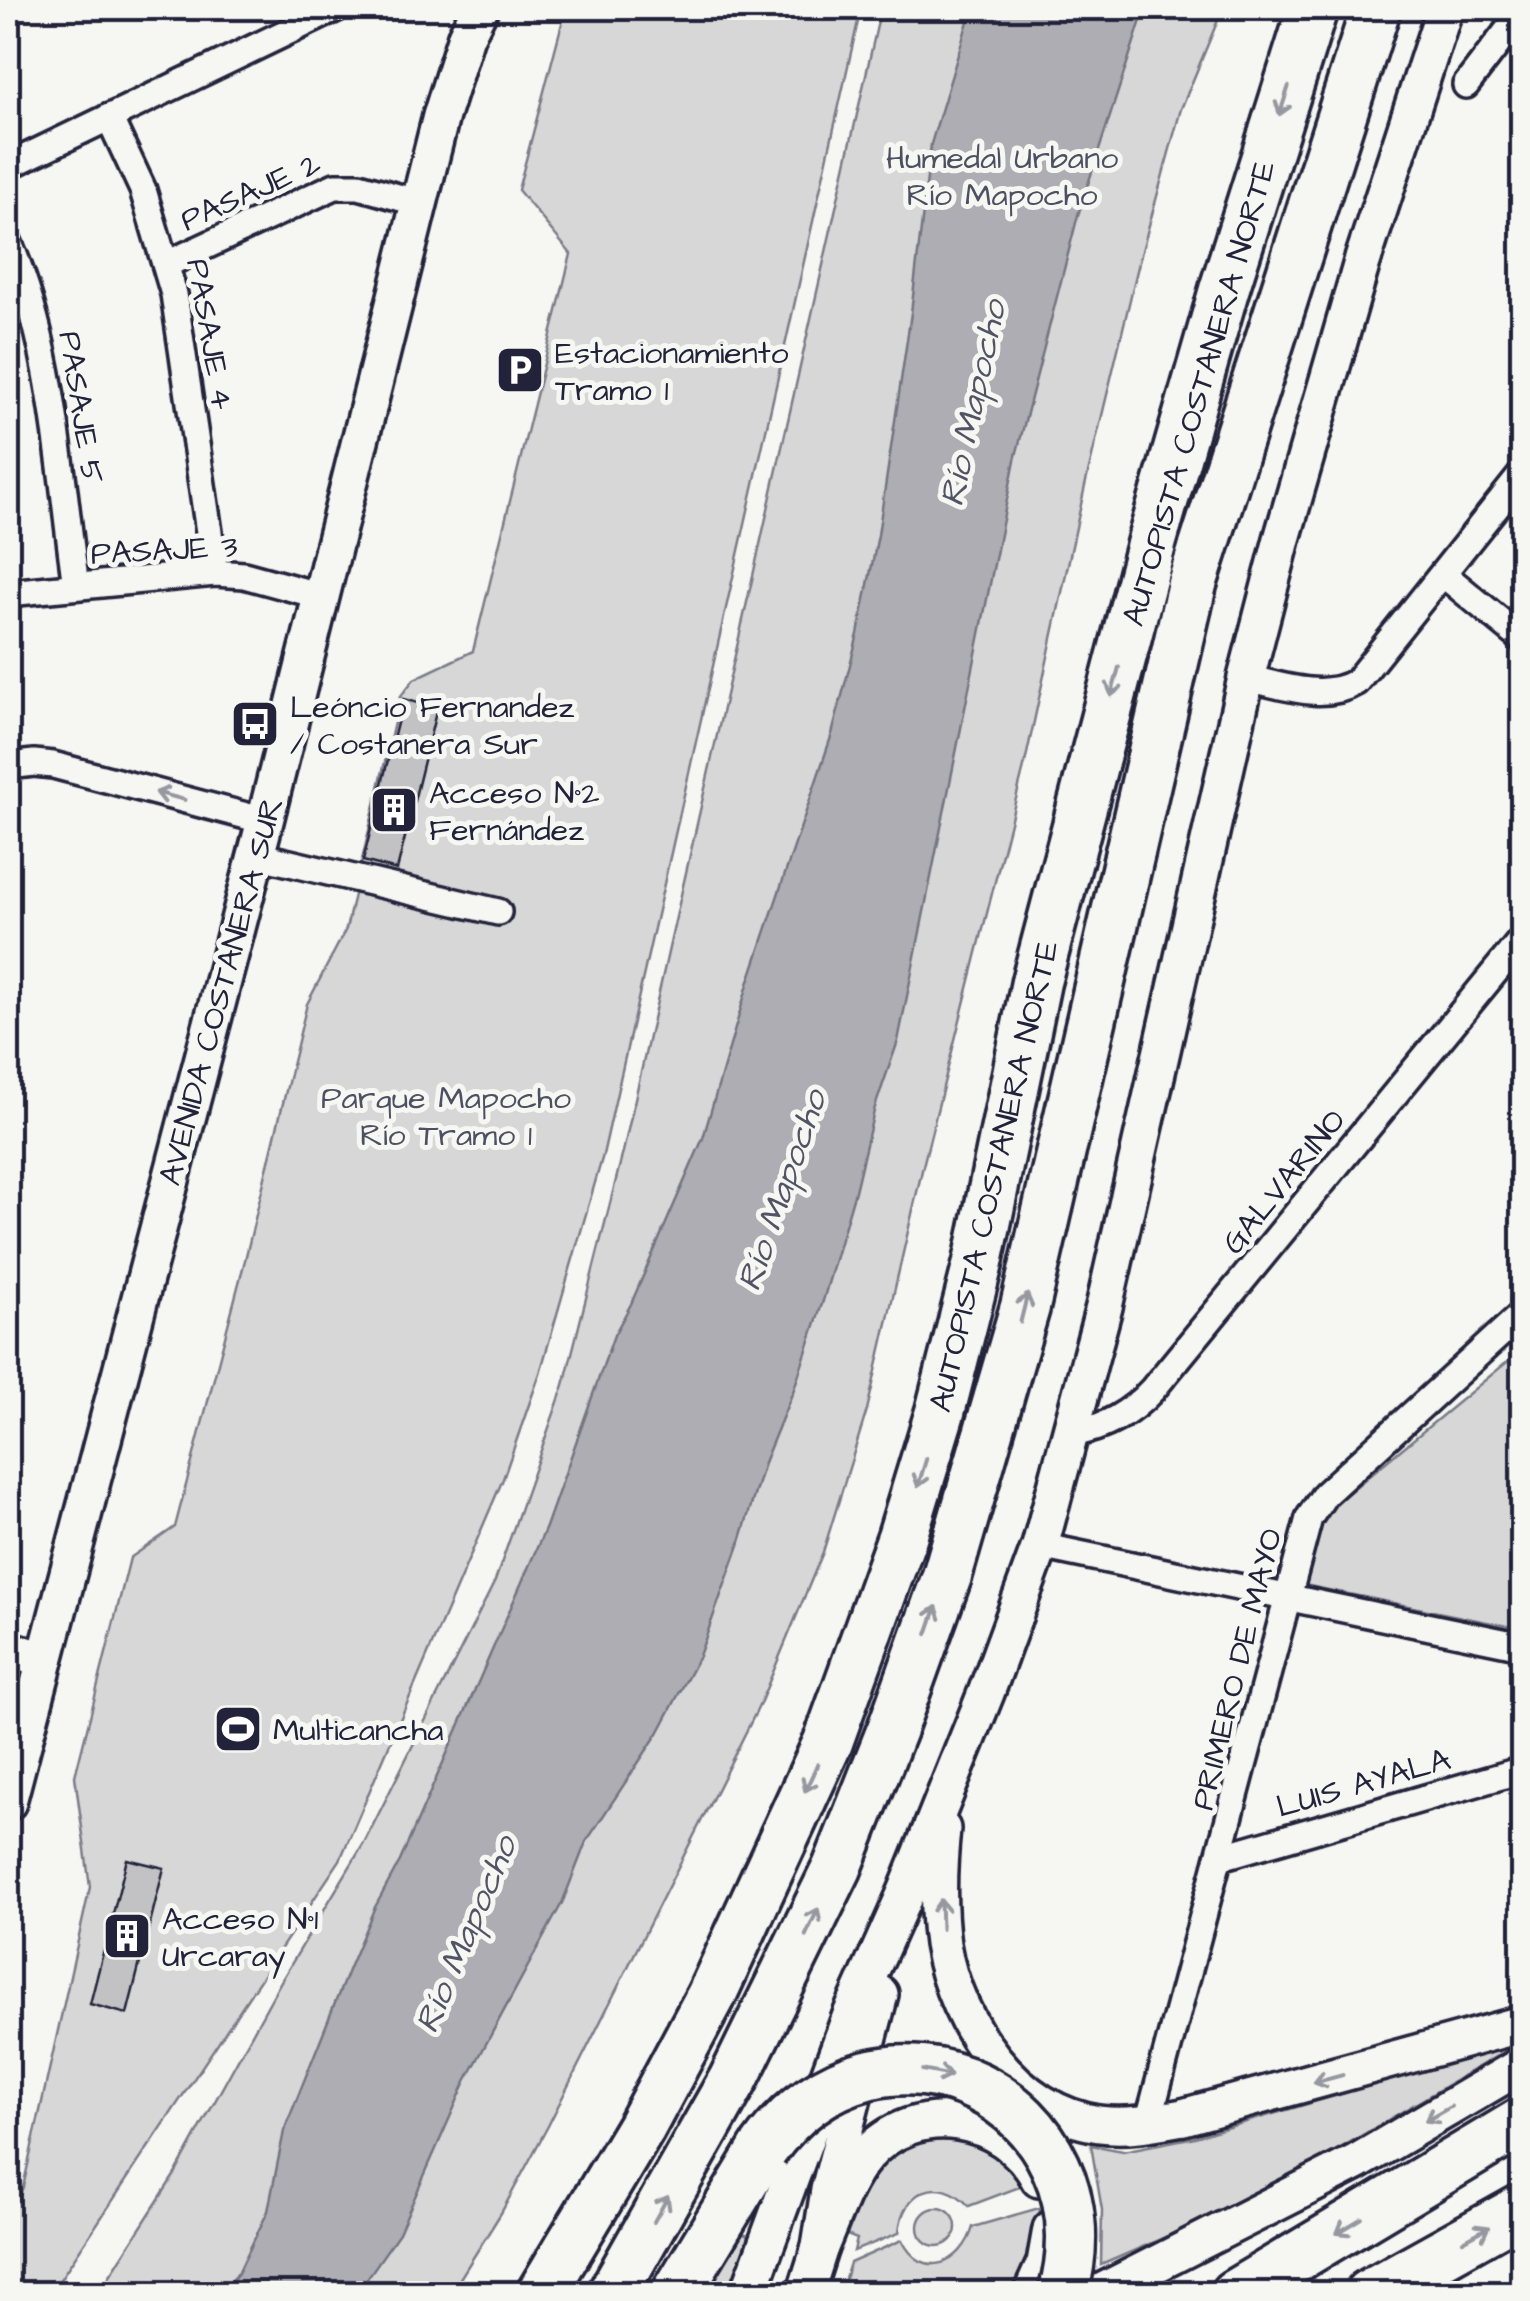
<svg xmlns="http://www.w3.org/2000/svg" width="1530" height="2301" viewBox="0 0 1530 2301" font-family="'Architects Daughter',sans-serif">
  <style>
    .green { fill: #d7d7d7; stroke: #7c7c89; stroke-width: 2.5 }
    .water { fill: #adadb3; stroke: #757583; stroke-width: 2.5 }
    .building { fill: #c2c2c4; stroke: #22223b; stroke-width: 2.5 }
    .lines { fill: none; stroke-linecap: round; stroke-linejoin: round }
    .street-casing { stroke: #22223b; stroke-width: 32 }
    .secondary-casing { stroke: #22223b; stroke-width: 42 }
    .highway-casing { stroke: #22223b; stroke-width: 55 }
    .street { stroke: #f6f6f2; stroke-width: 25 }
    .secondary { stroke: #f6f6f2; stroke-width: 35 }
    .highway { stroke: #f6f6f2; stroke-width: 48 }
    .highway-bridge-casing { stroke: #22223b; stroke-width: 55; stroke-linecap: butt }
    .highway-bridge { stroke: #f6f6f2; stroke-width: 48 }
    .oneway { stroke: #9797a0 }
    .labels { text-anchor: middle; stroke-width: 10; stroke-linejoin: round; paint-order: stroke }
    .park-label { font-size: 32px; fill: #4f4f62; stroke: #f6f6f2 }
    .street-label { font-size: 32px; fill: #22223b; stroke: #f6f6f2 }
    .poi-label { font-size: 32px; fill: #22223b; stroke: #f6f6f2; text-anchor: start }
    .water-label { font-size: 35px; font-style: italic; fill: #535365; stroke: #f6f6f2 }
  </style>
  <rect width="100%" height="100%" fill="#f6f6f2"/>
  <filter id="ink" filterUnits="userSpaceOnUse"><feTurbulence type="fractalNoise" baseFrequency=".01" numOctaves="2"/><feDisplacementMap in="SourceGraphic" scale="20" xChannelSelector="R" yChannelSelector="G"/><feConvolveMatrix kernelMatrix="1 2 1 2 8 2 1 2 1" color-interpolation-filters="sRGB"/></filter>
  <g filter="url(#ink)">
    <g class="green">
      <path d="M566,8h295l-258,1147 -63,218 -37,106 -163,381 -289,433 -43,1v-73l15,-34 67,-300 -15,-111 55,-218 45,-31 70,-267 62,-256 39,-75 54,-232 14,-18 59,-28 98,-397 -53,-64z"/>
      <path d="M881,8h342l-42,101 -41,149 -55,228 -60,277 -102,403 -56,244 -44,142 -64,154 -211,420 -47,87 -50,80 -353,1 77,-120 106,-193 82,-136 132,-264 69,-196 59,-233z"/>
      <path d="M1518,1353l4,4v272l-218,-44 4,-38 11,-30z"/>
      <path d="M1522,2041l-267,157 -154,67 1,-55 -11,-65 32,6 72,-14z"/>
      <path d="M923,2138l55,1 52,44 -61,23c-30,-33 -67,-15 -70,27l-45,18 3,-12 -10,-4c21,-54 23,-69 76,-97z"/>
      <path d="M1039,2208l4,16 -26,69 -177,1 10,-31 52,-23c20,41 60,25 71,-13z"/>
      <circle cx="937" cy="2227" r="19"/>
      <path d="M739,2231l12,7 -23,55 -35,1z"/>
    </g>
    <path class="water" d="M972,8h173l-67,207 -63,245 -117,581 -23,66 -20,84 -32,110 -29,88 -29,71 -26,85 -40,111 -41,77 -72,109 -23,59 -98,182 -66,150 -42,60h-135l16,-20 30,-62 16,-80 65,-163 25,-59 26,-48 146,-334 68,-192 17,-31 72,-166 45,-154 84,-250 26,-100 20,-99 33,-222 20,-169z"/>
    <g class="building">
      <path d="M403,699l34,9 -40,162 -34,-9z"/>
      <path d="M127,1859l37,9 -37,146 -37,-10z"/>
    </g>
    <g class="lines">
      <g class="street-casing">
        <g id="street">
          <path d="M1466,85l56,-73"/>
          <path d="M109,117l34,73 31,104 41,279"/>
          <path d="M8,166l329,-158"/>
          <path d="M8,241c46,102 52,234 68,345"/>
          <path d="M167,264l168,-78h24l60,17"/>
          <path d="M1443,574l79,65"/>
          <path d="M8,593l207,-20 29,2 77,21"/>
          <path d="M1246,678c36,7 77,24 110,4l166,-208"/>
          <path d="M8,766l26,-3 19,2 212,56"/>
          <path d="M256,855l242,57"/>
          <path d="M1071,1434c34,-6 59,-20 82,-45l369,-450"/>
          <path d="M1040,1546l482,100"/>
          <path d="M1221,1857l301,-87"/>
          <path d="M1148,2123l161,-605 16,-24 197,-180"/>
        </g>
      </g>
      <g class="secondary-casing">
        <g id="secondary">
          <path d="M8,1649l36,11"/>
          <path d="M8,1802l257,-981 176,-705 25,-80 14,-28"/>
          <path d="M942,1829c-4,37 -5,78 0,115 13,80 73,168 157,180 28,4 57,-2 84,-7l339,-93"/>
          <path d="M820,2247c13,-30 24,-65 45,-90 49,-58 140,-43 174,22"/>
          <path d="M748,2294l103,-279 55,-123 80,-199 54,-147 64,-239 142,-629 36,-139 80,-277 83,-254"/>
          <path d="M805,2294l15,-47 9,-57 51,-196"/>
          <path d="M1031,2294l14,-31 6,-34"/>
          <path d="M1097,2294l260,-132 165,-97"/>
          <path d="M1462,2294l60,-34"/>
        </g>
      </g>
      <g class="highway-casing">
        <g id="highway">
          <path d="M541,2294l100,-167 70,-131 117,-254 74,-205 38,-125 38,-149 58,-281 117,-445 71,-247 89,-282"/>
          <path d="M612,2294l121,-214 104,-212 55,-139 55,-153 78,-269 167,-723 184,-576"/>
          <path d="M676,2294l87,-144"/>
          <path d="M1235,2294l287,-172"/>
          <path d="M1369,2294l153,-85"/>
        </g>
      </g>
      <use href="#street" class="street"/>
      <use href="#secondary" class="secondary"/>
      <use href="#highway" class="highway"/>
      <g class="highway-bridge-casing">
        <path id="highway-bridge" d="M763,2150c117,-166 354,-51 300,144"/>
      </g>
      <use href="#highway-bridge" class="highway-bridge"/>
    </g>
    <defs><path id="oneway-shaft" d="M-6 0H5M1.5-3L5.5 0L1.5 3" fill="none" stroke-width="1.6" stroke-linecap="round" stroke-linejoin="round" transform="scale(2.5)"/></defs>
    <g class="oneway">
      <use href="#oneway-shaft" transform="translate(1284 101) rotate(108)"/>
      <use href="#oneway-shaft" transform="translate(1115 682) rotate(105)"/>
      <use href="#oneway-shaft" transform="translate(170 796) rotate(-165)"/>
      <use href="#oneway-shaft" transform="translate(1024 1308) rotate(-76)"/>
      <use href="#oneway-shaft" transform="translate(922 1473) rotate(107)"/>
      <use href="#oneway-shaft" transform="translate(932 1620) rotate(-71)"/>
      <use href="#oneway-shaft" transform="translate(811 1778) rotate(115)"/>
      <use href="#oneway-shaft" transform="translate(941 1914) rotate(-92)"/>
      <use href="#oneway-shaft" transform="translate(812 1922) rotate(-65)"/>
      <use href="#oneway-shaft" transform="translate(937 2073) rotate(11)"/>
      <use href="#oneway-shaft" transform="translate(1328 2079) rotate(165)"/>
      <use href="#oneway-shaft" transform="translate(1438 2114) rotate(150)"/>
      <use href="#oneway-shaft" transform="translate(661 2209) rotate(-61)"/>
      <use href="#oneway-shaft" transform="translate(1349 2226) rotate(149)"/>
      <use href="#oneway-shaft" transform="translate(1476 2234) rotate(-29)"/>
    </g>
  </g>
  <defs>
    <g id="parking-square" transform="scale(2.5)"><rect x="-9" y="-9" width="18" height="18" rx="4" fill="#22223b" stroke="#f6f6f2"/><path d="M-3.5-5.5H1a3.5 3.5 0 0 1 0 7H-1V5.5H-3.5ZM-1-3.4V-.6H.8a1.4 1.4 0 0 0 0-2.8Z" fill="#fff"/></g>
    <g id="bus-square" transform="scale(2.5)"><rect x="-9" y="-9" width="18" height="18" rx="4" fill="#22223b" stroke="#f6f6f2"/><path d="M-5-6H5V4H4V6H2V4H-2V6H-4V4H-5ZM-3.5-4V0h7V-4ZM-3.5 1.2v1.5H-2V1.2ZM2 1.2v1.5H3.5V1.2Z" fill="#fff"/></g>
    <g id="building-square" transform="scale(2.5)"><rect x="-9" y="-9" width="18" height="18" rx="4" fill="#22223b" stroke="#f6f6f2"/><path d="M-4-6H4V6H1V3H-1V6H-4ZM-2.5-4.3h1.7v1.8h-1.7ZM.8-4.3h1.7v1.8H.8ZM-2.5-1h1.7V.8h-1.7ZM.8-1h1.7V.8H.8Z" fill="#fff"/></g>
    <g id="stadium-square" transform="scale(2.5)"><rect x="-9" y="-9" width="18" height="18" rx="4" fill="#22223b" stroke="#f6f6f2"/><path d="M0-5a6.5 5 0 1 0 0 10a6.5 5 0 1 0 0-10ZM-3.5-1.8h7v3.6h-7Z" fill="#fff"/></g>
  </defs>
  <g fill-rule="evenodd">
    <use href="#parking-square" x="520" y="370"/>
    <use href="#bus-square" x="255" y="724"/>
    <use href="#building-square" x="394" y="810"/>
    <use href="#stadium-square" x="238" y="1729"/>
    <use href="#building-square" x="127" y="1936"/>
  </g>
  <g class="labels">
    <g class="park-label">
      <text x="1002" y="168">Humedal Urbano<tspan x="1002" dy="37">Río Mapocho</tspan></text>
      <text x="446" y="1108">Parque Mapocho<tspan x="446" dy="37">Río Tramo 1</tspan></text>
    </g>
    <g class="street-label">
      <text transform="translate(250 191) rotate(-24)" y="11">PASAJE 2</text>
      <text transform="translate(211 334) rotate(80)" y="11">PASAJE 4</text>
      <text transform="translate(1198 393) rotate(-74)" y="11">AUTOPISTA COSTANERA NORTE</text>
      <text transform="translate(82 407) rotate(81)" y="11">PASAJE 5</text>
      <text transform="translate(164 549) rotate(-3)" y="11">PASAJE 3</text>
      <text transform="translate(220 991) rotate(-75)" y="11">AVENIDA COSTANERA SUR</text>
      <text transform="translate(993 1176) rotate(-77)" y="11">AUTOPISTA COSTANERA NORTE</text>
      <text transform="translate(1283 1181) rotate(-51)" y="11">GALVARINO</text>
      <text transform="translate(1236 1669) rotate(-76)" y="11">PRIMERO DE MAYO</text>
      <text transform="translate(1363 1782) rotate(-16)" y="11">LUIS AYALA</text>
    </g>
    <g class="poi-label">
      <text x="555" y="363">Estacionamiento<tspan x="555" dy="37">Tramo 1</tspan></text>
      <text x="290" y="717">Leóncio Fernandez<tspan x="290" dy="37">/ Costanera Sur</tspan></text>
      <text x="429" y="803">Acceso N°2<tspan x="429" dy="37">Fernández</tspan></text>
      <text x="273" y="1740">Multicancha</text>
      <text x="162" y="1929">Acceso N°1<tspan x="162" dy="37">Urcaray</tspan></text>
    </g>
    <g class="water-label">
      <text transform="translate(972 403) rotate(-78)" y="12">Río Mapocho</text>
      <text transform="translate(781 1190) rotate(-71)" y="12">Río Mapocho</text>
      <text transform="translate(465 1934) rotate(-67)" y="12">Río Mapocho</text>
    </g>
  </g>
  <rect width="1530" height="2301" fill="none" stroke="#f6f6f2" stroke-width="40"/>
  <rect x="20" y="20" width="1490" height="2261" fill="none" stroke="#22223b" stroke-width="4" filter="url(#ink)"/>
</svg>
